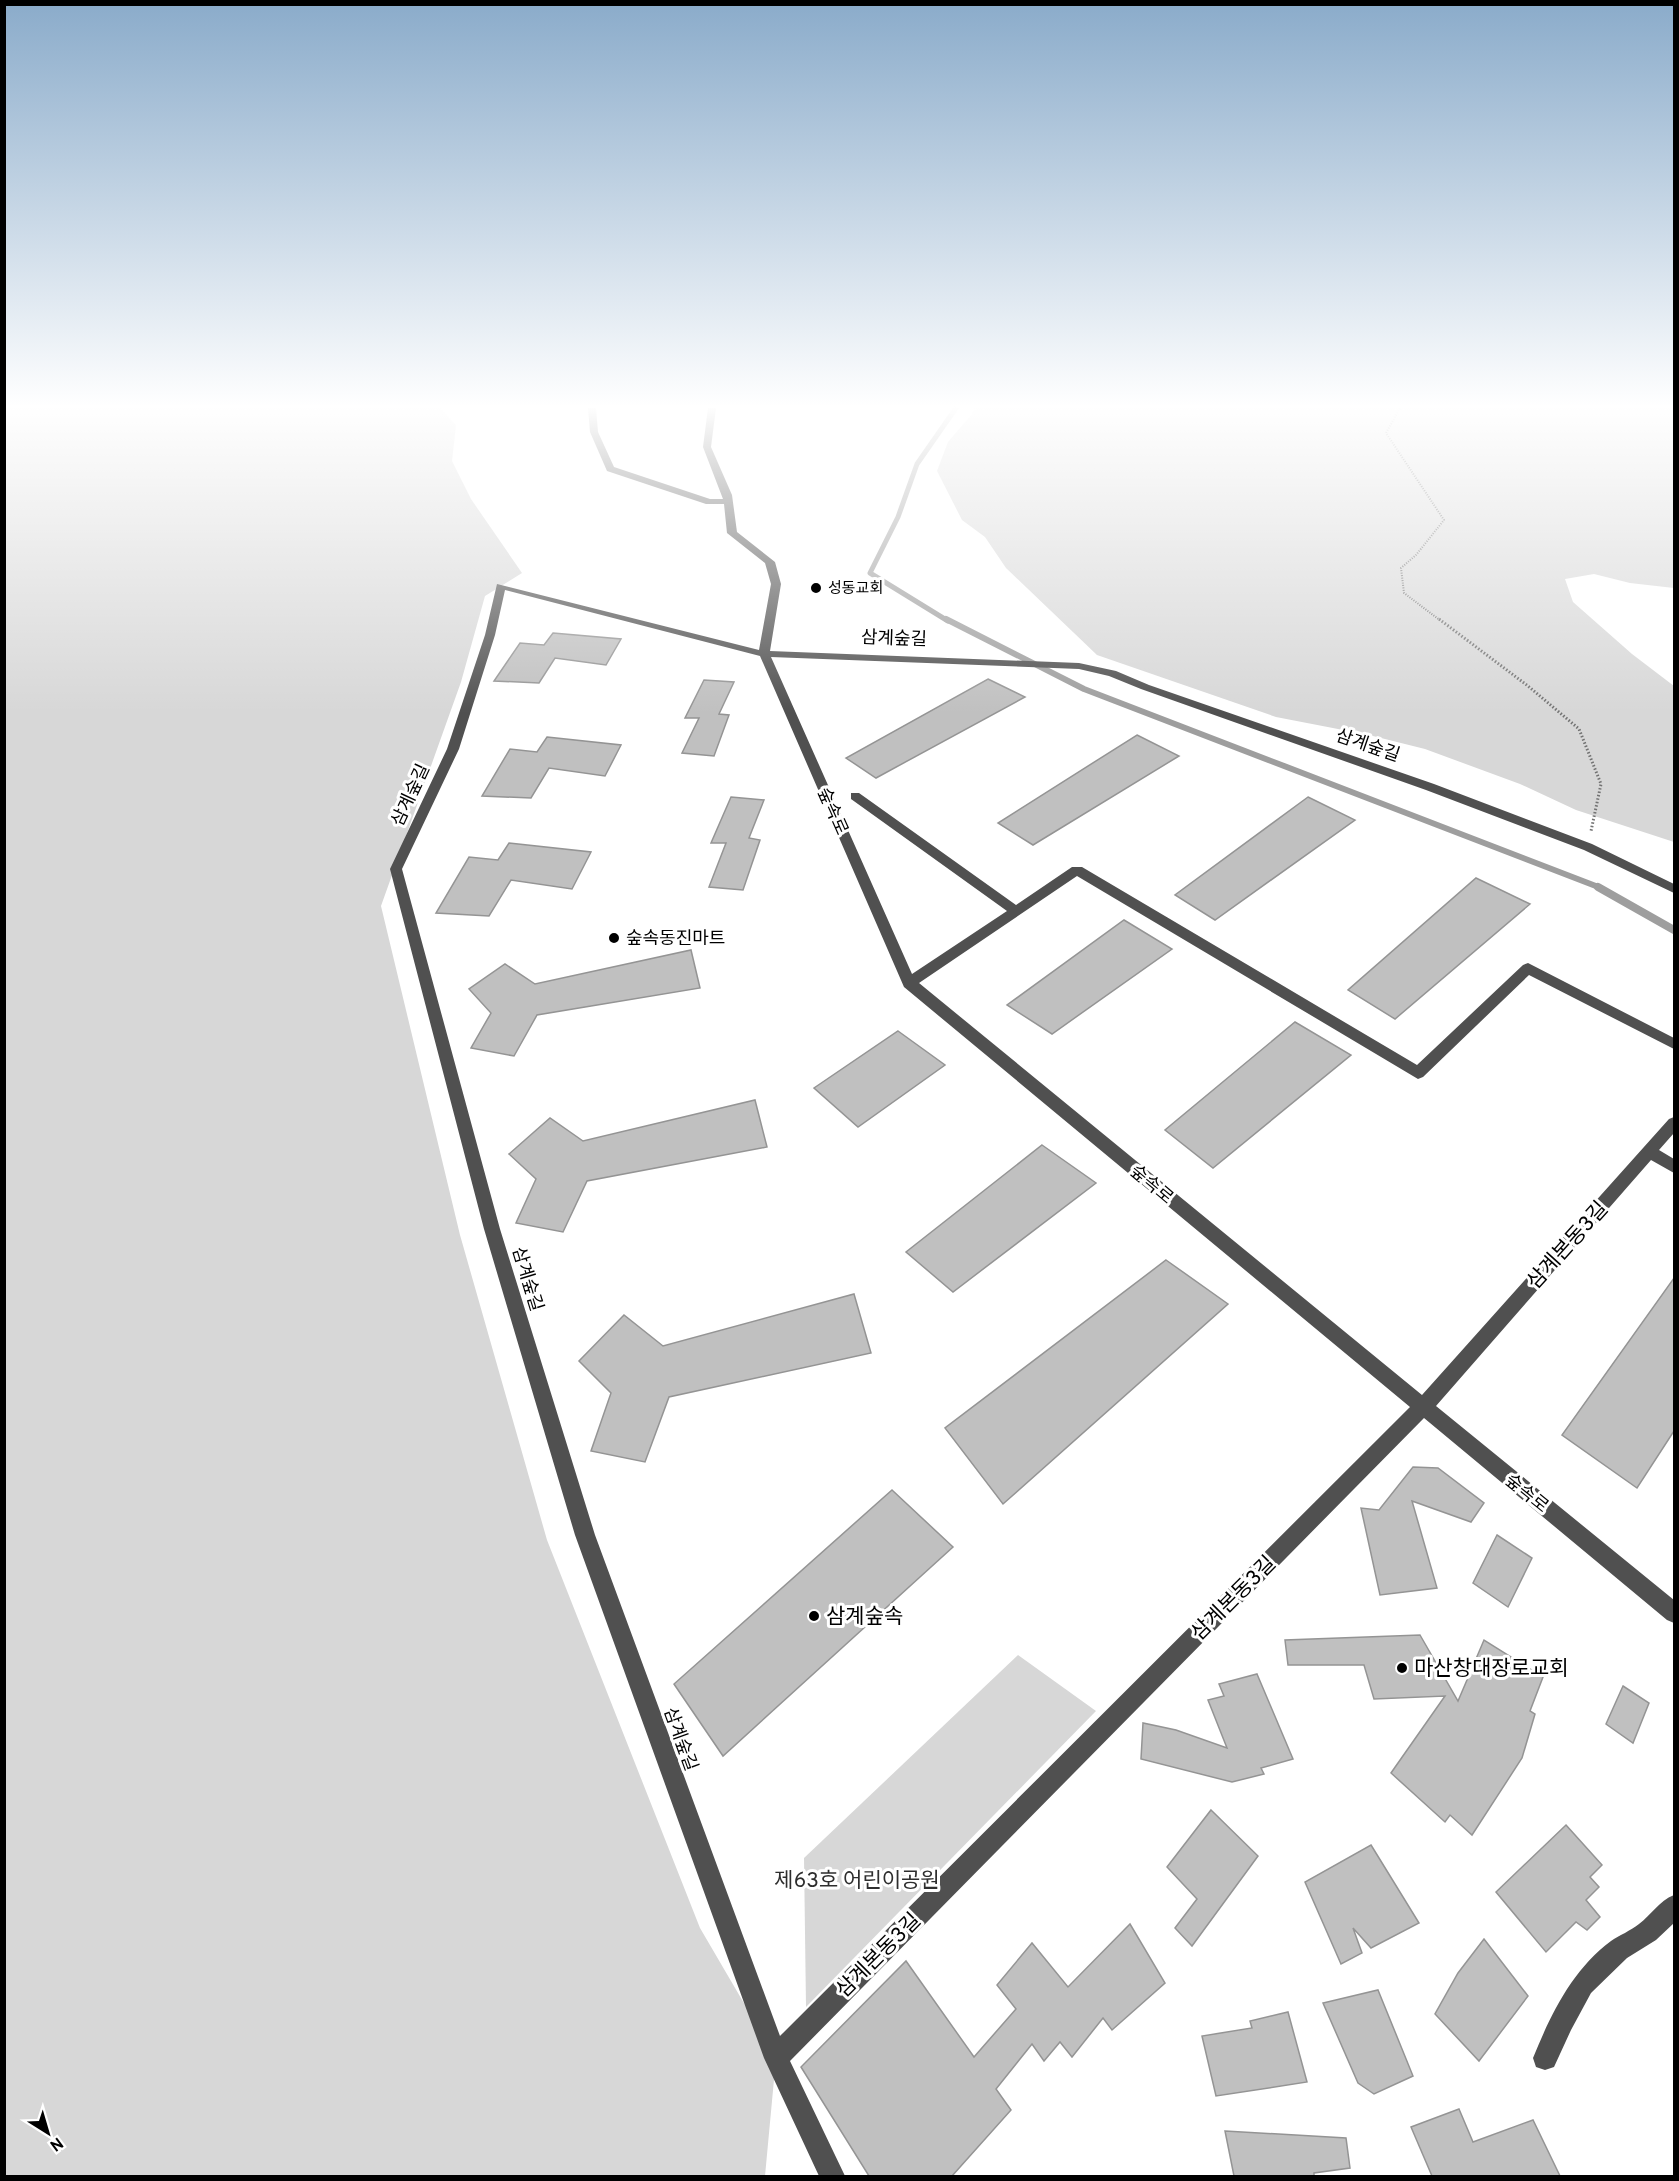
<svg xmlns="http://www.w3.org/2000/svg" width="1679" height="2181" viewBox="0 0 1679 2181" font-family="Overpass,'Noto Sans KR',sans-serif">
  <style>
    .green { fill: #d7d7d7 }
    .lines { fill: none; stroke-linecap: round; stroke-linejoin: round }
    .stream-far2 { stroke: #9e9e9e; stroke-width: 5 }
    .stream-far1 { stroke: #9e9e9e; stroke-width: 6 }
    .stream { stroke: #9e9e9e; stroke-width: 8 }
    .building { fill: #c0c0c0; stroke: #949494; stroke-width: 1.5 }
    .path-far1 { stroke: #727272; stroke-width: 2; stroke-dasharray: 1 1.5; stroke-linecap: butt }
    .path { stroke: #727272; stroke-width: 3; stroke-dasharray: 1.5 2; stroke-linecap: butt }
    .minor { fill: #505050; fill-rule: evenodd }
    .poi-dot { fill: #000; stroke: #fff; stroke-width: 2 }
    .labels { text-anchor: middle; stroke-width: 6; stroke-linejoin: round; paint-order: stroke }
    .far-poi-label { font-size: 15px; fill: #000; stroke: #fff; text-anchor: start }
    .street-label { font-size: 18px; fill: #000; stroke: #fff }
    .poi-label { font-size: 18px; fill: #000; stroke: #fff; text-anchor: start }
    .near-street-label { font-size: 21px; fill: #000; stroke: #fff }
    .near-poi-label { font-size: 21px; fill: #000; stroke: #fff; text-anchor: start }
    .near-park-label { font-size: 21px; fill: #2e2e2e; stroke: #fff }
  </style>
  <rect width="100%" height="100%" fill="#fff"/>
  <g class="green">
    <path d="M5,408h435l16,17 -4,36 19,38 51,74 -37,23 -24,86 -80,224 79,329 87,305 153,388 76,130 -11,118h-760z"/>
    <path d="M974,408h700v180l-44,-5 -36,-9 -29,5 8,23 59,52 42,32v156l-98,-32 -56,-26 -95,-35 -56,-14 -93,-18 -179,-62 -91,-87 -21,-31 -23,-17 -25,-49 11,-29 24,-28z"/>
    <path d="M1018,1655l78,56 -290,296 -2,-149z"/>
  </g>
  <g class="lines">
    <path class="stream-far2" d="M948,621l-78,-48 28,-56 19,-53 39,-56"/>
    <path class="stream-far1" d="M946,619l138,70 517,199"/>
    <path class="stream" d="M1598,887l76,43"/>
  </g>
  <g class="building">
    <path d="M553,633l68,6 -15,26 -51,-7 -16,25 -45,-2 26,-38 24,2z"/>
    <path d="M988,679l37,18 -149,81 -30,-20z"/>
    <path d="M704,680l30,2 -15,32 10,1 -15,41 -32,-3 17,-35h-14z"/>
    <path d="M1137,735l42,21 -146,89 -35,-22z"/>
    <path d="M547,737l74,8 -16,31 -56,-8 -18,30 -49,-2 28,-47 27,3z"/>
    <path d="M731,797l33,3 -15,38 11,2 -17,50 -34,-3 17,-44h-15z"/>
    <path d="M1308,797l47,23 -140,100 -40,-25z"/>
    <path d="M509,843l82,9 -19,37 -61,-9 -22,36 -53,-3 33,-56 29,3z"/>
    <path d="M1476,878l54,26 -135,115 -47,-29z"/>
    <path d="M1124,920l48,29 -120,85 -45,-29z"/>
    <path d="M691,950l9,38 -163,27 -23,41 -43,-8 20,-35 -22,-24 36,-25 30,20z"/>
    <path d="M1295,1022l56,33 -138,113 -48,-38z"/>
    <path d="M898,1031l47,34 -87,62 -44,-39z"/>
    <path d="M755,1100l12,47 -180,34 -24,51 -47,-9 20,-44 -27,-25 41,-36 33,23z"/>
    <path d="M1042,1145l54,38 -143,109 -47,-40z"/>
    <path d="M1166,1260l62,44 -225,200 -58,-76z"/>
    <path d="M1674,1278v153l-37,57 -75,-53z"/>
    <path d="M854,1294l17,59 -202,44 -24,65 -54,-11 20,-58 -32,-32 45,-46 39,31z"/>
    <path d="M1413,1467l25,1 46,35 -13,19 -59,-21 25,87 -57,7 -19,-87 18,2z"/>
    <path d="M892,1490l61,57 -230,209 -49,-72z"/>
    <path d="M1497,1535l35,23 -24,49 -35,-24z"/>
    <path d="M1420,1635l38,66 26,-61 59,37 -13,34 5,3 -13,44 -50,77 -22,-20 -5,7 -54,-49 54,-77 -71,3 -10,-34h-76l-3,-25z"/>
    <path d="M1257,1674l36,85 -32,9 3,6 -32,8 -91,-23 2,-36 33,7 51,18 -19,-48 16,-4 -5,-12z"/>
    <path d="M1623,1686l26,17 -16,40 -27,-19z"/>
    <path d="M1211,1810l47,46 -66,90 -17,-18 22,-29 -30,-32z"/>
    <path d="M1566,1825l36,40 -12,12 9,10 -13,13 14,17 -13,13 -11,-8 -30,30 -50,-60z"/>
    <path d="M1371,1845l48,78 -48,25 -18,-20 9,25 -21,11 -36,-82z"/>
    <path d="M1130,1924l35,59 -53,47 -9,-12 -31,39 -12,-15 -16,19 -12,-17 -36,45 15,21 -59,66h-83l-68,-109 105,-106 68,96 42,-48 -19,-24 35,-42 36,44z"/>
    <path d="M1484,1939l44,57 -49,65 -44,-47 23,-41z"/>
    <path d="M1378,1990l35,86 -39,18 -16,-11 -35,-80z"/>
    <path d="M1288,2012l19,70 -91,14 -14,-60 50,-8 -2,-7z"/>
    <path d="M1459,2109l14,33 60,-22 27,56h-128l-21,-49z"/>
    <path d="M1225,2131l121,7 4,30 -36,5v3h-80z"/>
  </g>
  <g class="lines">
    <path class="path-far1" d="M1400,408l-14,25 58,87 -28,35 -15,13 3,25 37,28"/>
    <path class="path" d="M1439,619l89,67 51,43 22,55 -10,47"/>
    <g class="minor">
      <path d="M588,408h8l2,24 16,35 96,32h13l-20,-52 5,-39h8l-5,39 21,48 5,37 38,30 6,22 -11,67 309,12 37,8 33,14 285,99 158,60 82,40v9l-90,-43 -158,-60 -285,-101 -32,-13 -30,-7 -308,-12 141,317 95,-63 -156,-112v-6h8l157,112 56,-38h10l335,198 106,-100 5,-2 146,75v11l-145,-74 -106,102 -5,2 -341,-203 -158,107 503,412 247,-276 5,-2v16l-15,17 15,9v14l-23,-13 -215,246 238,194v23l-7,-3 -243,-202 -634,643 55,115h-26l-55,-118 -189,-523 -91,-306 -94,-360 57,-120 38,-114 12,-51 262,66 12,-66 -6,-21 -38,-30 -3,-29h-18l-99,-33 -17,-39zM505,590l255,66 144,331 506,420 -630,629 -185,-501 -95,-306 -98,-360 57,-120 36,-114z"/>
      <path d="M1674,1895v28l-18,17 -29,18 -36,35 -20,37 -17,37 -9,3 -9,-3 -3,-9c18,-44 39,-88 78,-117 9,-6 19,-10 28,-17 12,-9 20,-23 35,-29z"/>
    </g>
  </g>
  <linearGradient id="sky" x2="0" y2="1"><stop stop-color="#8aabca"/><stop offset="0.57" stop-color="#fff"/><stop offset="1" stop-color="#fff" stop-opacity="0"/></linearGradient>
  <rect width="1679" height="713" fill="url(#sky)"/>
  <g class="poi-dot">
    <circle cx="816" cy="588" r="6"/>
    <circle cx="614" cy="938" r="6"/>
    <circle cx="814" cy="1616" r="6"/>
    <circle cx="1402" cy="1668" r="6"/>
  </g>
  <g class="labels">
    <g class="far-poi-label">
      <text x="828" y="593">성동교회</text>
    </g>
    <g class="street-label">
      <text transform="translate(894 638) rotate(2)" y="6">삼계숲길</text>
      <text transform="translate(1368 745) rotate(19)" y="6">삼계숲길</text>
      <text transform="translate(410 795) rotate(-65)" y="6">삼계숲길</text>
      <text transform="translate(833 811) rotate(66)" y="6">숲속로</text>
      <text transform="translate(1152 1184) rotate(40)" y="6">숲속로</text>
      <text transform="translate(528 1279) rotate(73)" y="6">삼계숲길</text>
      <text transform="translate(1527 1493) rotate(39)" y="6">숲속로</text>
      <text transform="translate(681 1739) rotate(70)" y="6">삼계숲길</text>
    </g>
    <g class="poi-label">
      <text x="626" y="944">숲속동진마트</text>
    </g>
    <g class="near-street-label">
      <text transform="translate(1567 1245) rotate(-48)" y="7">삼계본동3길</text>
      <text transform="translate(1233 1598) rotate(-45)" y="7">삼계본동3길</text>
      <text transform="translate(878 1955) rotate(-45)" y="7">삼계본동3길</text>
    </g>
    <g class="near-poi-label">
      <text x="826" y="1623">삼계숲속</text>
      <text x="1414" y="1675">마산창대장로교회</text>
    </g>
    <g class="near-park-label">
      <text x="857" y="1887">제63호 어린이공원</text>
    </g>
  </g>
  <rect width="1679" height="2181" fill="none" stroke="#000000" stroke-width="12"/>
  <g transform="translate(48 2133) rotate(143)" stroke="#ffffff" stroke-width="4.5" paint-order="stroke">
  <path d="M0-4.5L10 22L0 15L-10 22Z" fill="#000000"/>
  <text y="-9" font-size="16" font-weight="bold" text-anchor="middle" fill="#000000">N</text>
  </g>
</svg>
